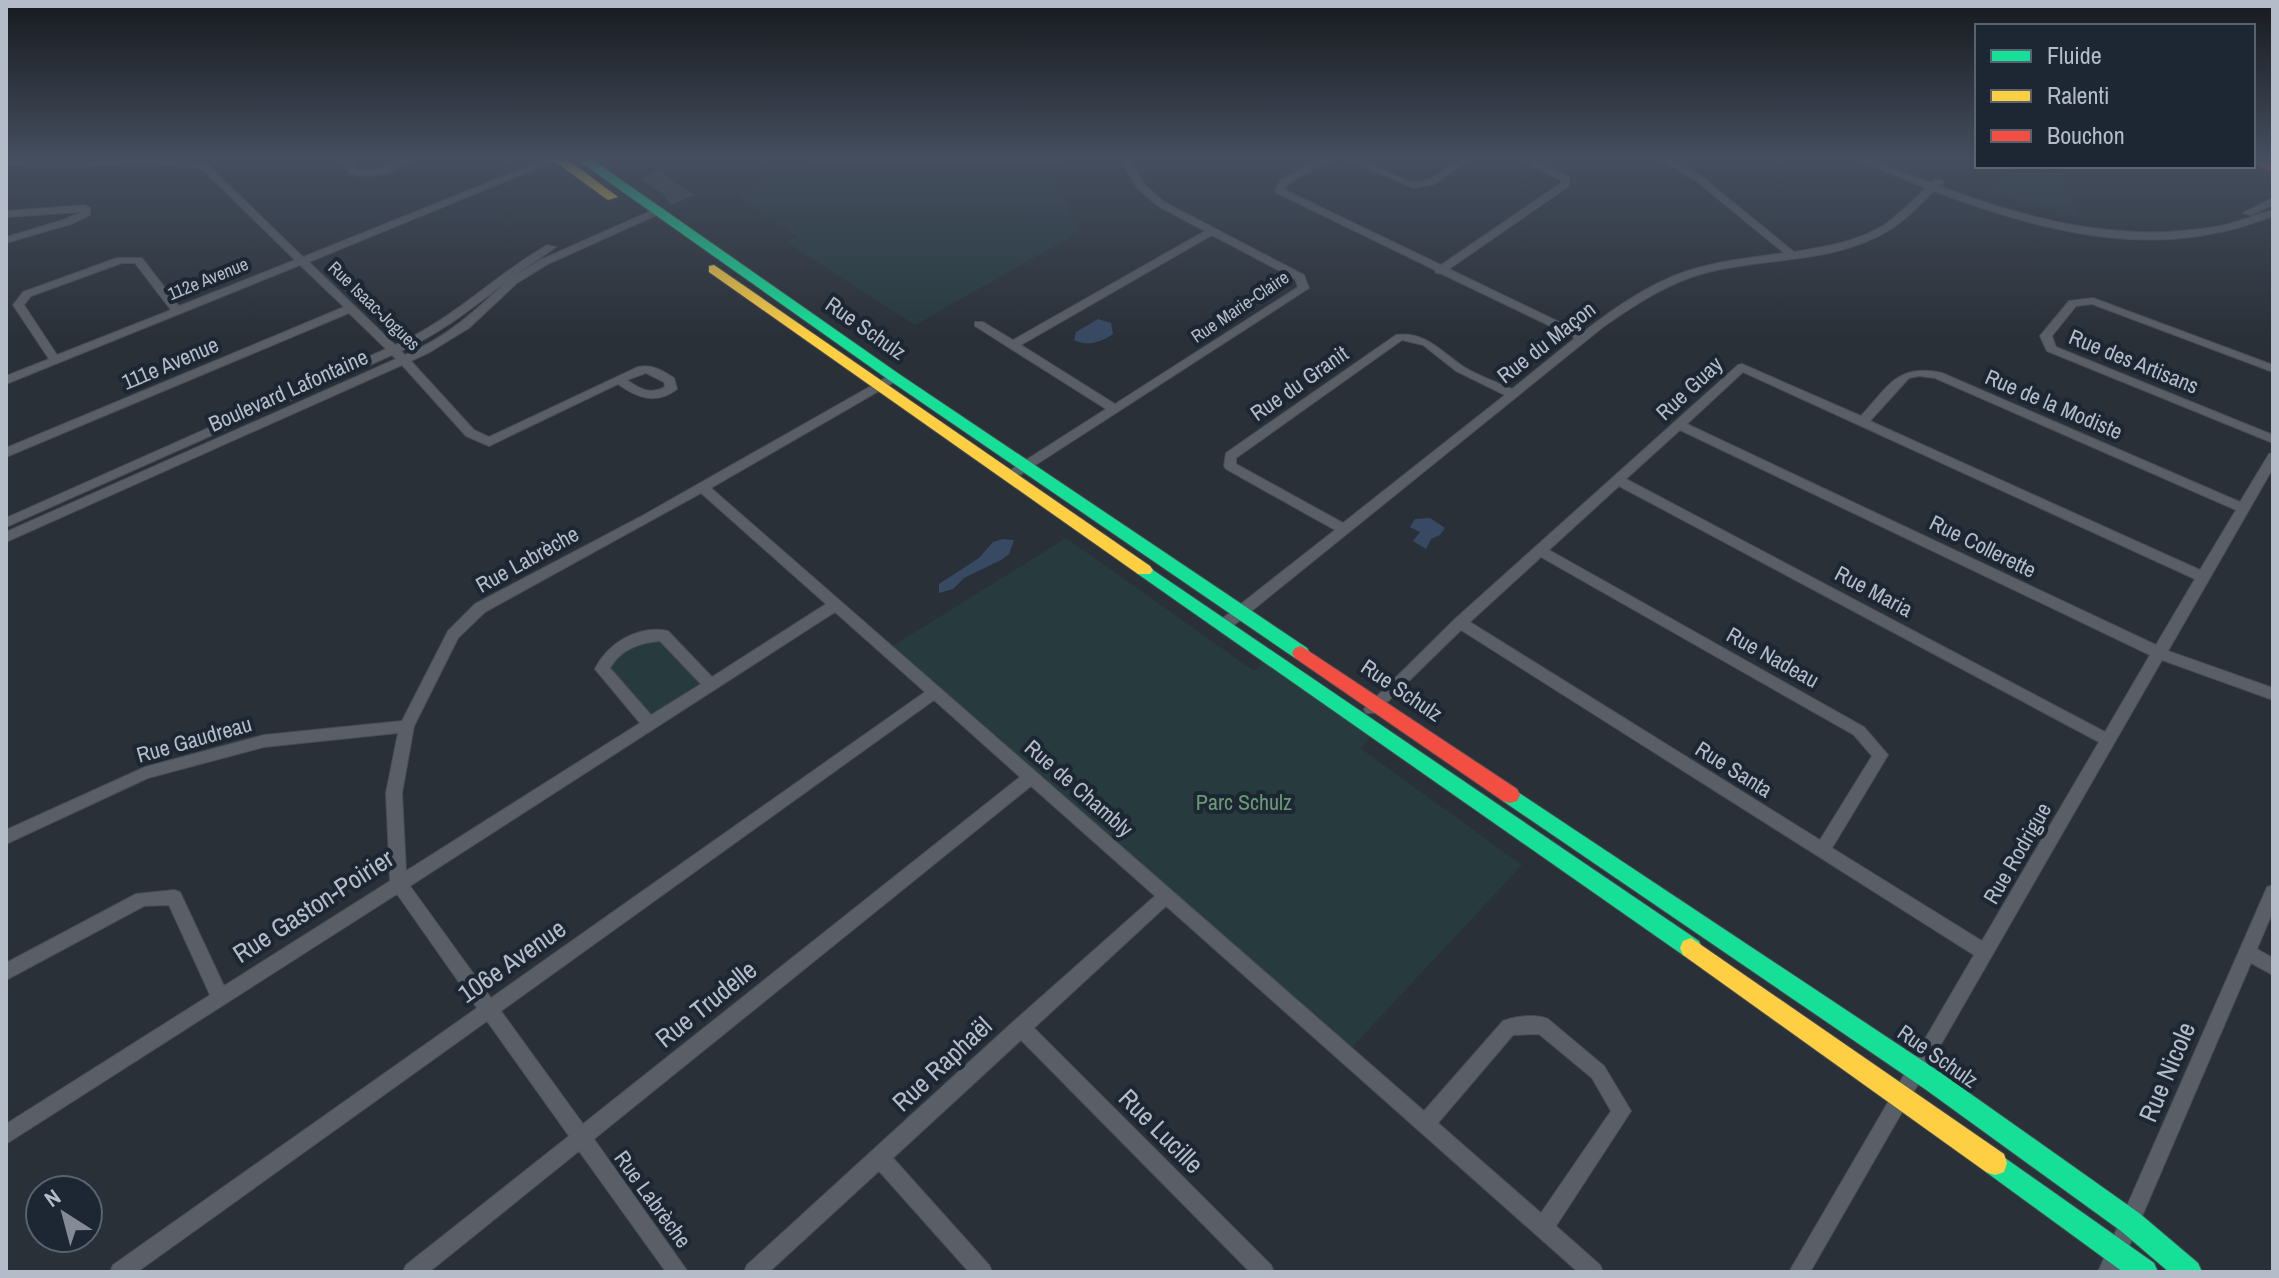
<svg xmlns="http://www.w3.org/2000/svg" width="2279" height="1278" viewBox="0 0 2279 1278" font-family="'Archivo Narrow',sans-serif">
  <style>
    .green { fill: #273a3e }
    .water { fill: #384963 }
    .building { fill: #444950 }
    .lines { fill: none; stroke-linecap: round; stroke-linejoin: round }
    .street-casing { stroke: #484c53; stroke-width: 2 }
    .fast-casing { stroke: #484c53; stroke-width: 2 }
    .slow-casing { stroke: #484c53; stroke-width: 2 }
    .jam-casing { stroke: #484c53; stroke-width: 2 }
    .street { fill: #5a5e66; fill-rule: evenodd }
    .fast { fill: #16e098; fill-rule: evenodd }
    .slow { fill: #ffcf43; fill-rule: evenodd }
    .jam { fill: #f24e42; fill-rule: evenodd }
    .labels { text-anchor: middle; stroke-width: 8; stroke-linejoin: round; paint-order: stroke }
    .far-street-label { font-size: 18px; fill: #b4bcc9; stroke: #1d2633 }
    .street-label { font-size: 22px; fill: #b4bcc9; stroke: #1d2633 }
    .park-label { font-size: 22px; fill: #6b9a76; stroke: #1d2633 }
    .near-street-label { font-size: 26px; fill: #b4bcc9; stroke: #1d2633 }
  </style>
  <rect width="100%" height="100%" fill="#2a3038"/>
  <g class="green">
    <path d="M811,158h254l-16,6 30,68 -164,93 -129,-83 11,-5 -61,-42z"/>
    <path d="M2012,166h23l26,8 19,44 -93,-25z"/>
    <path d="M1066,538l188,133 12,-10 106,75 -12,12 162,117 -180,193 -459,-406z"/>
    <path d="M663,635l48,50 -61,39 -48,-55 5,-12z"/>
  </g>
  <g class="water">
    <path d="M1098,319l13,4 2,11c-12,8 -25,13 -39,6l2,-8z"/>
    <path d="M1430,518l15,10 -5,7 -9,4 -5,10 -13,-8 7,-9 -10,-5 5,-8z"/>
    <path d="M1003,539l11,1 -5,14 -8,6 -37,18 -11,11 -14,4v-9l40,-26 14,-16z"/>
  </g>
  <path class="building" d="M657,171l38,24 -24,10 -8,-11 -23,-15z"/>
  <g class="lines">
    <g class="street-casing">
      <g id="street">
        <path d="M116,158h58l34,7 95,92 246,-99h13l-253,104 86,83c57,-25 99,-69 152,-100l9,2 -42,29 26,-16 113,-50h6v4l-111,50 -31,19 -48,45 -39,24 -19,9 63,69 15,7 149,-70c14,-3 24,3 36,11l3,11c-20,16 -40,9 -59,-5l-129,62 -23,-10 -64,-71 -396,177v-10l390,-173 -4,-4 -386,172v-9l380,-169 -37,-36 -343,144v-9l338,-141 -44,-42 -294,119v-8l43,-17 -36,-54 10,-13 94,-34h25l37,48 116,-46 -93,-91 -52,-6 -94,5 -50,-3v-6l50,3zM122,263h13l36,47 -114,45 -33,-50 7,-9zM506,282c-33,31 -59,55 -101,73l-4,-4c40,-18 70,-42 105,-69zM646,373l18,9 1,5c-15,8 -25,2 -38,-7z"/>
        <path d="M339,158h9l8,12c27,3 37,-12 59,-12 -19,15 -41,21 -65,16z"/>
        <path d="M1321,158h12l-45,26 -3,6 156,75 120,-82v-3l-44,-22h13l39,19v9l-120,83 133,64c31,-24 65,-48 102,-61 32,-11 66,-14 100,-19l-89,-73 -39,-22h12l33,18 93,76c30,-5 63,-10 90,-27 15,-10 28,-24 42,-37l-74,-30h14l65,25 5,-3h6l2,2 -5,4c90,34 180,57 275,41 20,-3 40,-12 59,-17v6c-17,6 -35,13 -53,16 -96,22 -196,-7 -286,-41 -15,14 -29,30 -46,40 -55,33 -124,26 -183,42 -38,10 -70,32 -102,54l-375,303 -5,1 -7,-5 2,-4 117,-92 -109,-61 -2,-3 2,-13 170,-118c30,-4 45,17 68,32 15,9 32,15 48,22l63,-51 -133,-64 -6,-1 -1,-3 -158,-77 -2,-2 6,-11zM1402,340l21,5 33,26 49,24 -162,128 -107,-59v-6z"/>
        <path d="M1346,158c27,0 49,23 70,24 22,0 33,-24 56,-24l-37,26 -22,4z"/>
        <path d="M1127,160l3,1 15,24 19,17 140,73 5,13 -289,187h-8l-2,-3 2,-3 94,-60 -131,-83v-4h8l30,18 192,-109 -47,-25 -20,-17 -16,-26zM1212,235l83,44 3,8 -183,117 -94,-59z"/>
        <path d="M2273,198v7l-22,10 -8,-2z"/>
        <path d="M85,205l5,3v7l-19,9 -65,19v-6l57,-17 19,-8 -76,5v-6z"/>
        <path d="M2093,298l180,67v7l-181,-68 -16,2 -24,30 4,11 217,88v8l-226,-92 -7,-15 29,-35z"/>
        <path d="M1742,364l119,52c27,-29 36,-53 81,-43l298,129 29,-48 4,-1v15l-105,183 105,37v12l-111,-40 -352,612h-21l185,-317 -513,-325 -85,83h-10l-2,-4 91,-90 283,-254zM1743,372l452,207 -39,66 -469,-221zM1919,376l16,2 301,132 -36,60 -330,-149 39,-43zM1680,430l470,225 -45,77 -479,-253zM1619,486l480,256 -117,199 -150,-93 56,-93 -24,-28 -315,-177zM1541,557l313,178 18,21 -52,84 -350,-218z"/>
        <path d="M894,373l4,1v6l-187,108 713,623 79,-90c12,-5 33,-7 45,-2l56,47 27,45 -75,115 44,39 3,7h-25l-412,-366 -132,122 237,237 3,7h-24l-229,-232 -128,118 96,107 3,7h-23l-90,-101 -110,101h-25l3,-7 267,-244 141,-125 -124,-110 -437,353 94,133h-22l-87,-121 -150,121h-26l3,-7 163,-129 -82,-115 -350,251h-27l3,-7 364,-257 -80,-114 -391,250v-20l204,-129 -41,-90 -25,1 -138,74v-17l130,-69 38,-4 6,2 44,94 166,-105 -4,-88 12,-60 -134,14 -116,31 -142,66v-14l139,-63 119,-32 138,-14 46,-90 27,-27 167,-88zM701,493l125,111 -114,73 -44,-46c-30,-6 -60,12 -73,38l45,54 -234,148 -4,-78 12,-67 44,-88 27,-26zM835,612l90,80 -434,306 -81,-112zM660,641l41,43 -50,31 -41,-47c11,-19 29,-25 50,-27zM934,700l86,77 -437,347 -82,-113zM1539,1034l53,44 19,33 -70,102 -103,-90 75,-88z"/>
        <path d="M2273,885v26l-16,38 16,9v17l-22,-12 -133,309h-20l167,-380 2,-5z"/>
      </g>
    </g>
    <g class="fast-casing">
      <g id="fast">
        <path d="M575,158h15l309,216 408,274 3,5 -3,5h-12l-406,-278z"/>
        <path d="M1144,564l555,377 3,7 -3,7 -8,3 -8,-3 -545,-381 -3,-4 3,-4z"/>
        <path d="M1510,787l431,286 198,140 59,50 4,9h-33l-48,-41 -196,-142 -422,-288 -3,-6 3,-6z"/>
        <path d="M1995,1151l159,112 4,9h-35l-137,-100 -3,-9 3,-9z"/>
      </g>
    </g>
    <g class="slow-casing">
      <g id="slow">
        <path d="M550,158h15l53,39 -10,3z"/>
        <path d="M714,265l436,301 3,4 -3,4h-12l-429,-302v-6z"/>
        <path d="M1691,938l313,216 3,9 -3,9 -9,3 -9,-3 -303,-217 -3,-7 3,-7z"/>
      </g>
    </g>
    <g class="jam-casing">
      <g id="jam">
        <path d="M2253,158l20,6v8l-20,-8z"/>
        <path d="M1301,646l216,143 3,6 -3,6 -7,2 -7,-2 -208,-143 -3,-5 3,-5z"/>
      </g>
    </g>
    <use href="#street" class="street"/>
    <use href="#fast" class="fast"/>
    <use href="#slow" class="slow"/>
    <use href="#jam" class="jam"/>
  </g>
  <linearGradient id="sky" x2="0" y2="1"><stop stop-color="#171a1f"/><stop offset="0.47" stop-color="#444e5e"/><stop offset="1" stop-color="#444e5e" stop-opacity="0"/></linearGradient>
  <rect width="2279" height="337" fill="url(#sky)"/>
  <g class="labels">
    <g class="far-street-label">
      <text transform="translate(208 279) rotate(-22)" y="6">112e Avenue</text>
      <text transform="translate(374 306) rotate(44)" y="6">Rue Isaac-Jogues</text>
      <text transform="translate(1240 307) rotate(-34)" y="6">Rue Marie-Claire</text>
    </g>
    <g class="street-label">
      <text transform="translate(866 328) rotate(35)" y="8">Rue Schulz</text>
      <text transform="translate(1546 342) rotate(-38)" y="8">Rue du Maçon</text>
      <text transform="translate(2134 361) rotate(22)" y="8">Rue des Artisans</text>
      <text transform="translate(170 363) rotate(-23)" y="8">111e Avenue</text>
      <text transform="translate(1299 383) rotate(-35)" y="8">Rue du Granit</text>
      <text transform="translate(1689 388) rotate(-43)" y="8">Rue Guay</text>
      <text transform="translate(288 390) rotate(-24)" y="8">Boulevard Lafontaine</text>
      <text transform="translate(2054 404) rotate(23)" y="8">Rue de la Modiste</text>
      <text transform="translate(1983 546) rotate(26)" y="8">Rue Collerette</text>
      <text transform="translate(527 559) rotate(-29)" y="8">Rue Labrèche</text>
      <text transform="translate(1874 591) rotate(28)" y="8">Rue Maria</text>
      <text transform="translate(1773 657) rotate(29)" y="8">Rue Nadeau</text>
      <text transform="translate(1402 690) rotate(34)" y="8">Rue Schulz</text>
      <text transform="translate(194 739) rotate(-16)" y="8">Rue Gaudreau</text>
      <text transform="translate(1734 769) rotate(32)" y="8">Rue Santa</text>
      <text transform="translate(1079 788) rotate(41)" y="8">Rue de Chambly</text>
      <text transform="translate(2017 853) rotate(-60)" y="8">Rue Rodrigue</text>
      <text transform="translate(1938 1056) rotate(35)" y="8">Rue Schulz</text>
      <text transform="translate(653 1199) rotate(54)" y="8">Rue Labrèche</text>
    </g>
    <g class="park-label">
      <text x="1244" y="810">Parc Schulz</text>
    </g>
    <g class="near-street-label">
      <text transform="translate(313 906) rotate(-33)" y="9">Rue Gaston-Poirier</text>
      <text transform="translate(512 961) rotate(-35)" y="9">106e Avenue</text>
      <text transform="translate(706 1004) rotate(-39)" y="9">Rue Trudelle</text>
      <text transform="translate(942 1064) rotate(-43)" y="9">Rue Raphaël</text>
      <text transform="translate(2167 1072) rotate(-67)" y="9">Rue Nicole</text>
      <text transform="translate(1161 1131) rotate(45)" y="9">Rue Lucille</text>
    </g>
  </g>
  <rect width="2279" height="1278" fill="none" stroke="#b4bcc9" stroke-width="16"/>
  <rect x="1975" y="24" width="280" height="144" fill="#1d2633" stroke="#59626f" stroke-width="2"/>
  <rect x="1991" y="50" width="40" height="12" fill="#16e098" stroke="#59626f" stroke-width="2"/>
  <text x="2047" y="64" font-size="24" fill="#b4bcc9">Fluide</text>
  <rect x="1991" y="90" width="40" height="12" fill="#ffcf43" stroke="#59626f" stroke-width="2"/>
  <text x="2047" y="104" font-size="24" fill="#b4bcc9">Ralenti</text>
  <rect x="1991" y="130" width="40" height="12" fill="#f24e42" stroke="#59626f" stroke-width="2"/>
  <text x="2047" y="144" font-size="24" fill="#b4bcc9">Bouchon</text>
  <g transform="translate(64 1214) rotate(324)"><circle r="38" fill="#1d2633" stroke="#59626f" stroke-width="2"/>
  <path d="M0-6L14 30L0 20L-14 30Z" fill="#848b96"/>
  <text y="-12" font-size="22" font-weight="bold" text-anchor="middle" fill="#b4bcc9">N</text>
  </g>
</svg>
